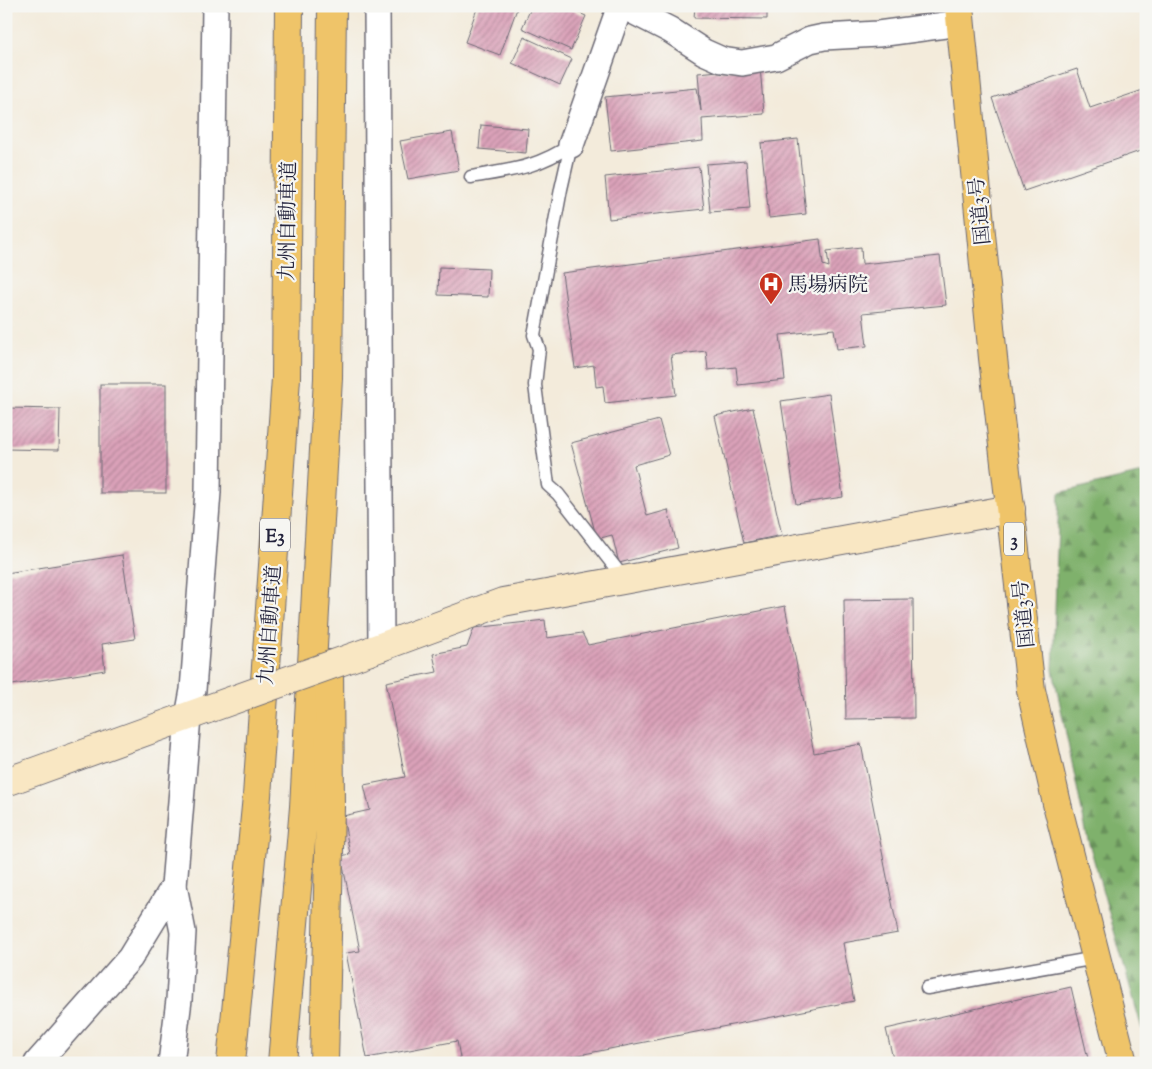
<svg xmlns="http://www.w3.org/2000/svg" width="1152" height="1069" viewBox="0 0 1152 1069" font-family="'Sorts Mill Goudy','Noto Serif JP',serif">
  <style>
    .forest { fill: url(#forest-firs); stroke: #506a54 }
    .building { fill: url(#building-hatch) }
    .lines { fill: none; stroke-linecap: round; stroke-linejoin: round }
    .lane-casing { stroke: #6b6873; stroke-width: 15 }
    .street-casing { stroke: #6b6873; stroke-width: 28 }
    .secondary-casing { stroke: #6b6873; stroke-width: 30 }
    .highway-casing { stroke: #6b6873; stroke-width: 30 }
    .lane { stroke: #fff; stroke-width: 12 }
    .street { stroke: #fff; stroke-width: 25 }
    .secondary { stroke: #f9e7c3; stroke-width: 28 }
    .highway { stroke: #efc469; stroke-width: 28 }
    .secondary-bridge-casing { stroke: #6b6873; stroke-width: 30; stroke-linecap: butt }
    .secondary-bridge { stroke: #f9e7c3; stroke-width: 28 }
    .labels { text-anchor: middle; stroke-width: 4.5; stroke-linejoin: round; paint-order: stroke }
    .shield { fill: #f6f6f2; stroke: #626272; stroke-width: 1 }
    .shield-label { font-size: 19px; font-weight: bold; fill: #22223b }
    .street-label { font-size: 20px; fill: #22223b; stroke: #f6f6f2 }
    .poi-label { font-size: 20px; fill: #22223b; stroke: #f6f6f2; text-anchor: start }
  </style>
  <defs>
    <pattern id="forest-firs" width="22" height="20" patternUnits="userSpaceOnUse" patternTransform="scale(1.25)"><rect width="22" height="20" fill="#7fb16c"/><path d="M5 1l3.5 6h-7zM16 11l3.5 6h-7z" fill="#68905a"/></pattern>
    <pattern id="building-hatch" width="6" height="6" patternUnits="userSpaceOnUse" patternTransform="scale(1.25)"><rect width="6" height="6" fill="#dba2b9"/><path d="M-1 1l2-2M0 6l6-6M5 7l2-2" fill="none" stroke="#b18498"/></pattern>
  </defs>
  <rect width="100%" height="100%" fill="#f6f6f2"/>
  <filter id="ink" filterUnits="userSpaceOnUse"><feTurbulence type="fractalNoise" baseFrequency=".02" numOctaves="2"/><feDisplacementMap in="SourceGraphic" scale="10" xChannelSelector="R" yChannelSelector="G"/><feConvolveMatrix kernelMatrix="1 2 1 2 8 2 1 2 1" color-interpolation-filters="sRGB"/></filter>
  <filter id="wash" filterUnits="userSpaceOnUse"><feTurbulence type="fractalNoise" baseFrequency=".0096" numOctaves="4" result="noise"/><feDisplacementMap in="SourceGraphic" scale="20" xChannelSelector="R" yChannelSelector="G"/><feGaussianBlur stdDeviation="1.12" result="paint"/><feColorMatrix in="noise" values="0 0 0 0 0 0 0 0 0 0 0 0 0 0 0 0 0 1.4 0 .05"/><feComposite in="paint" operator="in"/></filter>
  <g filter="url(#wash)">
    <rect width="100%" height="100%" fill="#f3ebdb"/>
    <path class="forest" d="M1146,472v556l-4,1 -55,-193 -34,-166 6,-177z"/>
    <g id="blocks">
      <g class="building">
        <path d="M478,6h40l-18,49 -35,-13z"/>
        <path d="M532,6h31l23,10 -15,34 -49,-22z"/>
        <path d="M695,6h72v13l-73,-1z"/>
        <path d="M524,37l48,22 -12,26 -48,-22z"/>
        <path d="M760,67l4,47 -62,5 1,22 -92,10 -6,-54 92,-9 4,23 -3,-38z"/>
        <path d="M1077,69l13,39 56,-19v60l-122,42 -32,-93z"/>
        <path d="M481,125l47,4 -2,24 -47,-4z"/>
        <path d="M452,132l7,38 -51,9 -8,-38z"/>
        <path d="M798,139l8,75 -37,4 -8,-75z"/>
        <path d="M746,161l4,48 -40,3 -4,-48z"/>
        <path d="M699,167l5,42 -95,10 -4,-42z"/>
        <path d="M820,239l3,26 6,2 -2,-16 34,-4 1,17 78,-8 6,49 -83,8 4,33 -30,3 -3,-20 -54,6 5,45 -47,5 -2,-18 -28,3 -2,-19 -35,4 5,40 -71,8 -2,-17 -7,1 -2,-22 -19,3 -13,-95z"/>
        <path d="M439,267l50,2 -1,28 -50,-2z"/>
        <rect x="100" y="384" width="66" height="109"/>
        <path d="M829,394l14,103 -47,7 -15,-103z"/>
        <path d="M6,408l54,1 -1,41 -53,-1z"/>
        <path d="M753,408l29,127 -38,8 -29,-127z"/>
        <path d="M659,420l10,35 -35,10 13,51 21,-6 10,38 -59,15 -7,-28 -15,4 -26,-96z"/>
        <path d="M122,555l13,84 -33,5 3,26 -99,16v-113z"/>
        <path d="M913,599l1,119 -68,1 -2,-119z"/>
        <path d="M785,606l29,147 47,-9 37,189 -55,10 11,58 -316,62h-77l-4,-22 -90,17 -21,-105 14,-2 -19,-95 9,-2 -7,-38 27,-6 -6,-25 41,-8 -19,-95 51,-10 -4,-18 34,-7 7,-19 71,-8 2,18 35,-5 6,12z"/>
        <path d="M1071,987l18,76h-195l-8,-34z"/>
      </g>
    </g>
  </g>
  <g filter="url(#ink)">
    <use href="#blocks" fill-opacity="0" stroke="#6b6873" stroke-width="1"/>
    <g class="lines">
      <g class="lane-casing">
        <g id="lane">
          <path d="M571,145l-10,44 -27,146 5,14 -4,36 13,100 10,9 67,86"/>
          <path d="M471,177c40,-7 66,-9 100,-32"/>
          <path d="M927,988l169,-30"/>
        </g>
      </g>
      <g class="street-casing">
        <g id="street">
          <path d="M377,6l4,642"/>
          <path d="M623,6l47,24 34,22 18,8 20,3 34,-6 34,-17 14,-3 54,-3 82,-11"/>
          <path d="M571,145l49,-139"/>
          <path d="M37,1063l93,-105 44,-72"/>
          <path d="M171,1063l8,-63 4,-68 -9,-46 14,-169 5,-27 15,-198 7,-486"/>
        </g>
      </g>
      <g class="secondary-casing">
        <g id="secondary">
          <path d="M370,651l133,-49 508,-93"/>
          <path d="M6,782l202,-73"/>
        </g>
      </g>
      <g class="highway-casing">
        <g id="highway">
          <path d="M959,6l34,352 38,332 27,118 65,255"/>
          <path d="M231,1063l26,-267 29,-418 3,-372"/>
          <path d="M282,1063l22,-256 24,-429 4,-372"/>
          <path d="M324,1063l6,-256 -1,-143"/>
        </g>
      </g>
      <use href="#lane" class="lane"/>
      <use href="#street" class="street"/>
      <use href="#secondary" class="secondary"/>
      <use href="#highway" class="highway"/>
      <g class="secondary-bridge-casing">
        <path id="secondary-bridge" d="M208,709l162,-58"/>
      </g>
      <use href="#secondary-bridge" class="secondary-bridge"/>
    </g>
  </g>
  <defs>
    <g id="hospital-pin" transform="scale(1.25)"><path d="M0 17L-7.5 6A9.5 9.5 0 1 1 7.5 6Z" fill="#c8321e" stroke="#f6f6f2"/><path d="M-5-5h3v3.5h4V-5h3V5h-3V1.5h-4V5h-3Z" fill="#fff"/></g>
  </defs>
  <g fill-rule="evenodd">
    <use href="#hospital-pin" x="771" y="284"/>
  </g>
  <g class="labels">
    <g class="shield">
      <rect x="260" y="518.5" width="30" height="33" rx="4"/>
      <rect x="1004" y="522.5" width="20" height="33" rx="4"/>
    </g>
    <g class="shield-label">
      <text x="275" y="542">E3</text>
      <text x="1014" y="546">3</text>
    </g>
    <g class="street-label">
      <text transform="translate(979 211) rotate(-96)" y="7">国道3号</text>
      <text transform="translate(287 221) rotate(-89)" y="7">九州自動車道</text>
      <text transform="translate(1023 614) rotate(-96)" y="7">国道3号</text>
      <text transform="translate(269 625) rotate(-86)" y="7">九州自動車道</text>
    </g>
    <g class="poi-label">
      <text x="788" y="291">馬場病院</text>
    </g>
  </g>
  <rect width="1152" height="1069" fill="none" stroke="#f6f6f2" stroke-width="25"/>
</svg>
